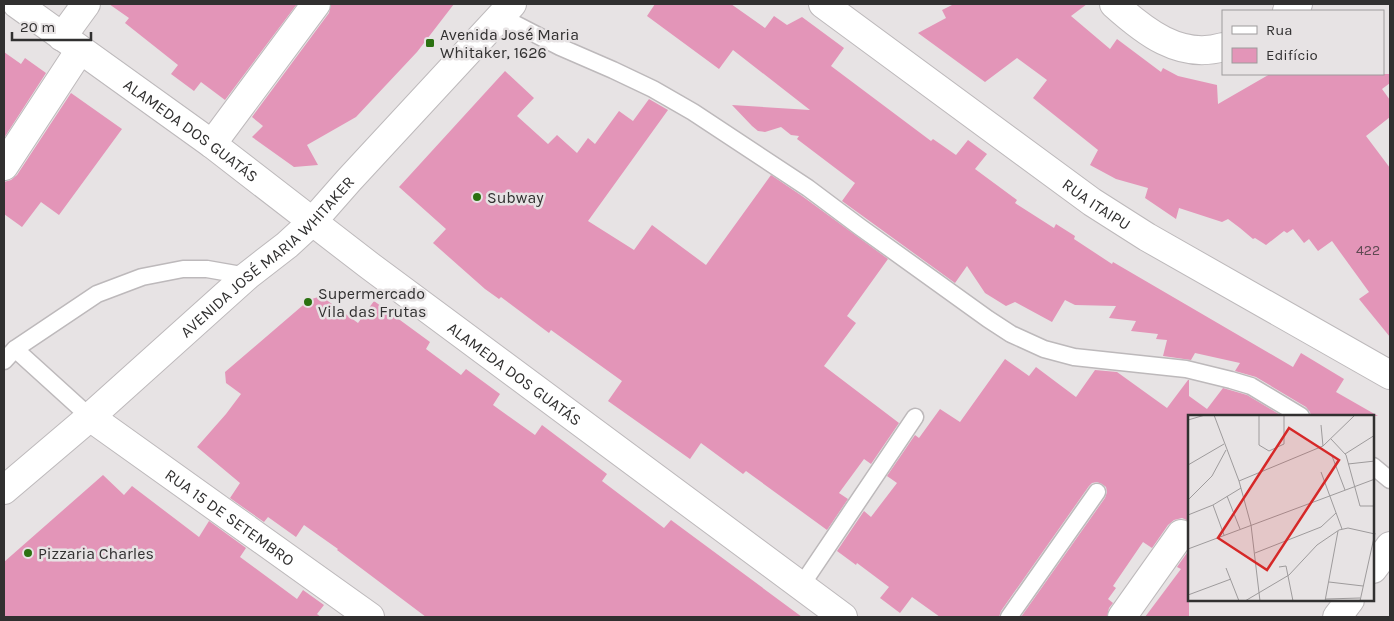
<svg xmlns="http://www.w3.org/2000/svg" width="1394" height="621" viewBox="0 0 1394 621" font-family="Karla,sans-serif">
  <style>
    .building { fill: #e395b8 }
    .lines { fill: none; stroke-linecap: round; stroke-linejoin: round }
    .lane-casing { stroke: #bdb9bb; stroke-width: 19 }
    .street-casing { stroke: #bdb9bb; stroke-width: 30 }
    .secondary-casing { stroke: #bdb9bb; stroke-width: 30 }
    .lane { stroke: #fff; stroke-width: 16 }
    .street { stroke: #fff; stroke-width: 28 }
    .secondary { stroke: #fff; stroke-width: 28 }
    .poi-dot { fill: #2b7111; stroke: #e7e3e4; stroke-width: 2 }
    .labels { text-anchor: middle; stroke-width: 5; stroke-linejoin: round; paint-order: stroke }
    .number-label { font-size: 14px; fill: #5e4952 }
    .poi-label { font-size: 16px; fill: #313030; stroke: #e7e3e4; text-anchor: start }
    .street-label { font-size: 16px; fill: #313030; stroke: #e7e3e4 }
    .inset-road { fill: none; stroke: #9e9b9c; stroke-width: 1 }
    .view { fill: #d62828; fill-opacity: 0.15; stroke: #d62828; stroke-width: 2.5 }
    .inset-edge { fill: none; stroke: #313030; stroke-width: 2.5 }
  </style>
  <rect width="100%" height="100%" fill="#e7e3e4"/>
  <g class="building">
    <path d="M109,4h188l-72,96 -24,-18 -7,9 -23,-17 7,-9 -53,-42 4,-5z"/>
    <path d="M331,4h123l-37,48 -61,65 -49,28 11,20 -24,2 -42,-30 11,-11 -11,-9 77,-104z"/>
    <path d="M655,4h76l34,24 9,-12 13,9 15,-8 42,31 -13,18 100,75 2,-2 23,16 12,-15 19,14 -12,15 42,31 -2,3 39,25 2,-4 19,12 -1,3 38,25 1,-2 180,105 8,-14 43,26 -8,13 42,24h-67l-1,-4 -4,-5 -50,-30 -21,-6 5,-8 -45,-10 -4,7 -28,-4 4,-16 -11,-1 2,-5 -27,-3 5,-10 -27,-3 7,-12 -41,-1 -10,-5 -13,22 -37,-20 -9,4 -21,-13 -18,-27 -12,17 -113,-82 13,-18 -58,-44 2,-3 -8,-1 -10,-8 -16,5 -7,-1 -6,-5 -20,-21 78,5 -77,-60 -14,19 -72,-53z"/>
    <path d="M954,4h133l-16,12 39,33 7,-10 44,33 2,-4 15,8 39,9 1,19 52,-30h120v9l-8,6 8,11v17l-24,19 24,32v169l-31,-38 10,-7 -37,-51 -14,10 -9,-12 -5,4 -11,-14 -6,4 -3,-2 -18,14 -11,-7 -2,1 -13,-11 -12,-9 -6,3 -43,-14 -3,11 -31,-21 3,-10 -32,-9 -26,-14 8,-15 -65,-52 14,-18 -30,-22 -32,24 -67,-49 28,-15 -4,-8z"/>
    <path d="M4,52l17,12 4,-6 21,15 -42,65z"/>
    <path d="M505,71l29,27 -17,18 31,28 9,-9 20,18 11,-15 7,6 24,-33 14,10 16,-22 19,11 -80,111 46,29 18,-25 54,40 65,-90 31,21 86,63 -41,57 9,7 -32,43 75,57 -28,41 -7,-5 -25,34 9,6 -21,31 -81,-59 -3,3 -42,-31 -11,16 -82,-58 14,-20 -71,-51 -2,3 -48,-36 -2,2 -14,-10 -52,-46 13,-14 -47,-42z"/>
    <path d="M71,93l51,36 -63,86 -18,-13 -19,25 -18,-13v-32l7,-2 6,-5z"/>
    <path d="M321,296l37,27 16,-22 56,41 -4,7 35,26 5,-6 34,25 -7,11 42,30 7,-10 65,49 -5,7 62,47 7,-8 131,97h-376l-89,-67 1,-1 -34,-24 -8,12 -28,-20 -4,5 -34,-24 10,-15 -43,-36 29,-33 15,-20 -15,-11 -1,-11 84,-72z"/>
    <path d="M1005,359l24,17 7,-9 40,30 19,-27 22,2 50,36 21,-28h1v16l18,13 16,-21 24,7 35,21h-93v105l-7,-3 -8,2 -6,5 -16,23 -9,-6 -30,44 3,2 -8,11 5,4 -4,5 -2,9h-86l84,-119 2,-6 -1,-5 -4,-3 -5,-2 -5,1 -3,3 -88,125 -2,6h-59l-28,-20 -12,16 -20,-15 9,-11 -32,-24 -1,2 -19,-14 27,-40 7,6 26,-34 -10,-7 28,-41 4,3 21,-29 20,13z"/>
    <path d="M103,475l21,20 8,-9 67,51 10,-16 37,27 -6,9 57,42 6,-9 21,15 -7,9 4,3h-317v-55z"/>
    <path d="M1189,550v67h-44l36,-48 -4,-2z"/>
  </g>
  <g class="lines">
    <g class="lane-casing">
      <g id="lane">
        <path d="M500,16l60,31 53,23 40,19 40,23 115,76 52,39 128,92 23,15 33,15 30,8 112,12 45,11 20,6 50,30"/>
        <path d="M15,349l75,68"/>
        <path d="M4,361l11,-12 82,-55 45,-17 41,-8h24l40,7"/>
        <path d="M1373,466l17,14"/>
        <path d="M801,586l114,-169"/>
        <path d="M1009,617l88,-125"/>
      </g>
    </g>
    <g class="street-casing">
      <g id="street">
        <path id="s1" d="M823,4l269,198 55,35 243,138"/>
        <path d="M1114,4c30,27 66,56 109,43"/>
        <path d="M1287,11l11,-7"/>
        <path d="M62,37l24,-33"/>
        <path d="M212,144l104,-140"/>
        <path d="M4,166l76,-116"/>
        <path id="s2" d="M90,417l280,200"/>
        <path d="M1373,569l17,-23"/>
        <path d="M1122,617l59,-83"/>
        <path d="M1337,617l13,-17"/>
      </g>
    </g>
    <g class="secondary-casing">
      <g id="secondary">
        <path id="s3" d="M17,4l195,140 158,122 473,351"/>
        <path id="s4" d="M4,490l86,-73 157,-141 40,-31 25,-23 37,-42 163,-176"/>
      </g>
    </g>
    <use href="#lane" class="lane"/>
    <use href="#street" class="street"/>
    <use href="#secondary" class="secondary"/>
  </g>
  <g class="poi-dot">
    <rect x="425" y="38" width="10" height="10" rx="2.5"/>
    <circle cx="477" cy="197" r="5"/>
    <circle cx="308" cy="302" r="5"/>
    <circle cx="28" cy="553" r="5"/>
  </g>
  <g class="labels">
    <g class="number-label">
      <text x="1368" y="255">422</text>
    </g>
    <g class="poi-label">
      <text x="440" y="40">Avenida José Maria<tspan x="440" dy="18">Whitaker, 1626</tspan></text>
      <text x="487" y="203">Subway</text>
      <text x="318" y="299">Supermercado<tspan x="318" dy="18">Vila das Frutas</tspan></text>
      <text x="38" y="559">Pizzaria Charles</text>
    </g>
    <g class="street-label">
      <text dy="6" stroke="none"><textPath href="#s3" startOffset="215">ALAMEDA DOS GUATÁS</textPath></text>
      <text dy="6" stroke="none"><textPath href="#s1" startOffset="339">RUA ITAIPU</textPath></text>
      <text dy="6" stroke="none"><textPath href="#s4" startOffset="352">AVENIDA JOSÉ MARIA WHITAKER</textPath></text>
      <text dy="6" stroke="none"><textPath href="#s3" startOffset="620">ALAMEDA DOS GUATÁS</textPath></text>
      <text dy="6" stroke="none"><textPath href="#s2" startOffset="172">RUA 15 DE SETEMBRO</textPath></text>
    </g>
  </g>
  <g transform="translate(1188 415)">
    <rect width="186" height="186" fill="#e7e3e4"/>
    <path class="inset-road" d="M26,0l25,66 12,44 9,76M71,0v30l10,6 15,-7v-29M0,5l17,-5M133,10l2,21M143,24l15,16 14,51h15M157,39l30,-19M144,41l13,34M160,49l27,-3M0,50l36,-21M133,57l21,57M51,66l84,-35 32,-31M39,81l13,33M0,85l24,-24 14,-26M25,90l11,30M0,100l25,-10 28,-17M0,134l187,-70M67,138l66,-26 15,-14M91,152l7,-1 7,35M38,153l13,33M141,167l34,4M0,180l43,-16M138,184l34,-1M57,186l44,-26 28,-30 22,-15 9,-2 27,6M137,186l13,-70M172,186l15,-68"/>
    <path class="view" d="M101,13l50,32 -72,110 -49,-32z"/>
    <rect width="186" height="186" class="inset-edge"/>
  </g>
  <rect width="1394" height="621" fill="none" stroke="#313030" stroke-width="10"/>
  <rect x="1222" y="10" width="162" height="65" fill="#e7e3e4" stroke="#9e9b9c"/>
  <rect x="1232" y="26" width="25" height="8" fill="#ffffff" stroke="#9e9b9c"/>
  <text x="1266" y="35" font-size="15" fill="#313030">Rua</text>
  <rect x="1232" y="48" width="25" height="15" fill="#e395b8" stroke="#9e9b9c"/>
  <text x="1266" y="60" font-size="15" fill="#313030">Edifício</text>
  <path d="M12 32v8h79v-8" fill="none" stroke="#313030" stroke-width="2.5"/>
  <text x="20" y="32" font-size="15" fill="#313030" stroke="#e7e3e4" stroke-width="4" paint-order="stroke">20 m</text>
</svg>
